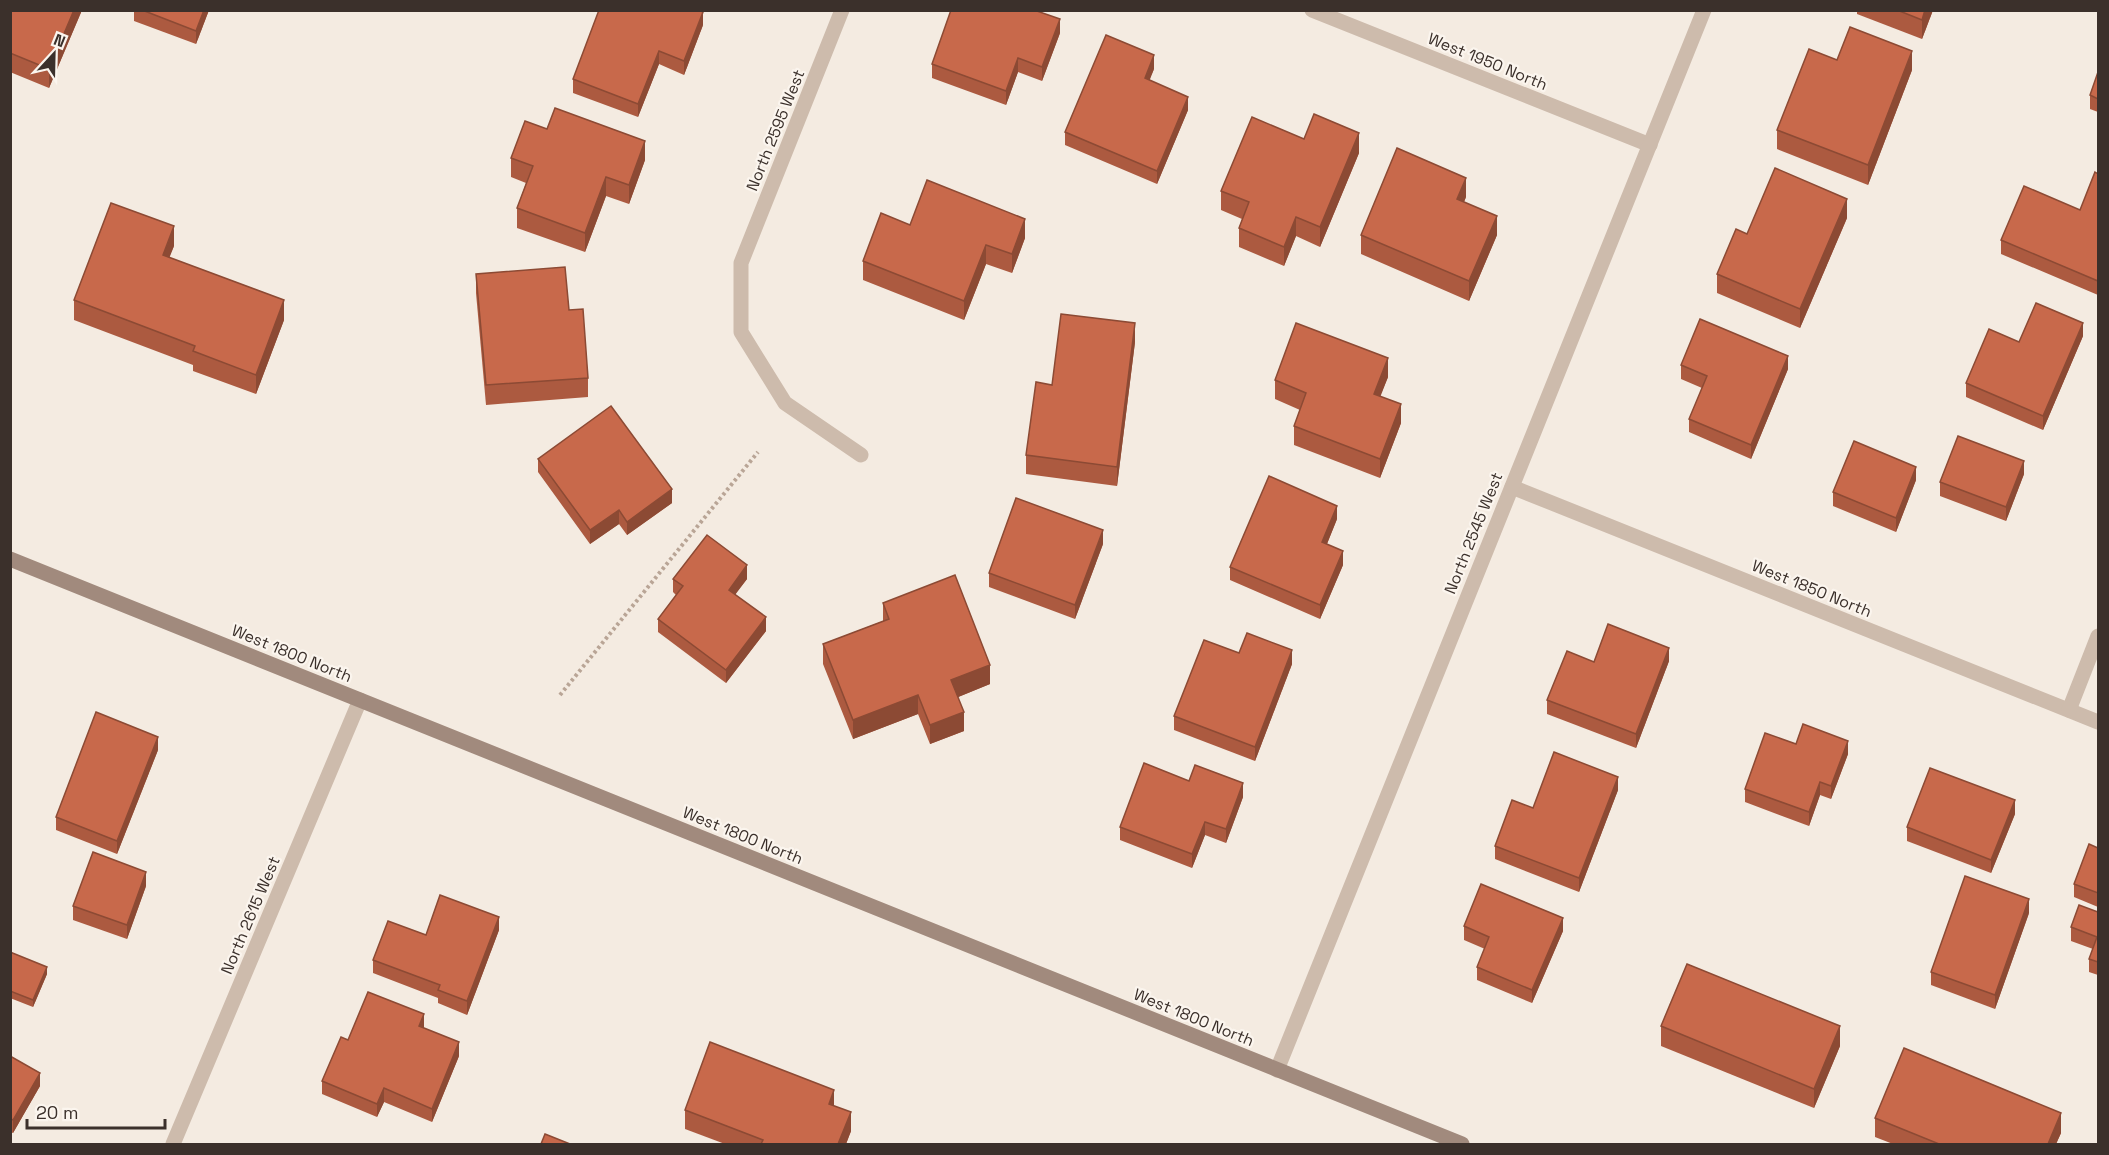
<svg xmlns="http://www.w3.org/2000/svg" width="2109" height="1155" viewBox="0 0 2109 1155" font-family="'Space Grotesk',sans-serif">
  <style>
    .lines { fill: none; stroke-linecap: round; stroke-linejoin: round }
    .path { stroke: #b9a596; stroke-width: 4; stroke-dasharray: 3 3; stroke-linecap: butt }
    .street { stroke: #cdbbac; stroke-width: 15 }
    .secondary { stroke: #a18a7d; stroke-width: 15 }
    .wall { fill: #ac5a40 }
    .shaded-wall { fill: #8c4a34 }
    .building { fill: #c8694b; stroke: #8c4a34; stroke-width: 1.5 }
    .labels { text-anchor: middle; stroke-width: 4.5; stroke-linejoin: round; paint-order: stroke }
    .street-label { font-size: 16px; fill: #3b302b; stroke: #fbf5ee }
  </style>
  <rect width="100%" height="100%" fill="#f4ebe1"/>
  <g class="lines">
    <path class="path" d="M560,695l198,-243"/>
    <g class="street">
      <path d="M842,10l-101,253v69l44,71 76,52"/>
      <path d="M1312,10l338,135"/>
      <path d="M1512,487l586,235"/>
      <path d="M2069,710l29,-74"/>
      <path d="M1277,1070l427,-1060"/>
      <path d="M173,1144l187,-444"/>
    </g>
    <path class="secondary" d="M10,559l1452,585"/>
  </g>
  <g class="wall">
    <path d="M10,10h72l-33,78 -39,-16z"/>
    <path d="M134,10h75l-13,34 -62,-23z"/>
    <path d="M1857,10h76l-11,29 -65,-25z"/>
    <path d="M703,25l-19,50 -25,-11 -21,53 -65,-24v-14z"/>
    <path d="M1060,33l-18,48 -24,-9 -12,33 -74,-27v-14z"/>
    <path d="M1154,69l-5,11 39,30 -31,74 -92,-39v-13z"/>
    <path d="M1912,70l-44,115 -91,-36v-19z"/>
    <path d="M2098,72v40l-8,-3v-14z"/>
    <path d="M547,129l98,31 -16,44 -23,-8 -21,56 -68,-24v-20l9,-25 -15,-6v-19z"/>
    <path d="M1304,139l55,14 -39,94 -24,-11 -12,30 -45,-19v-19l3,-9 -21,-9v-19z"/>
    <path d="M2098,174v121l-97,-41v-14l79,-30z"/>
    <path d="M1466,197l-2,5 33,33 -28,66 -108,-47v-19z"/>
    <path d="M1847,218l-47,110 -83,-35v-19l30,-40z"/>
    <path d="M910,225l115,13 -13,35 -26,-9 -22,56 -101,-40v-19z"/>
    <path d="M174,246l-5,11 115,63 -28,74 -63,-23v-6l-119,-45v-20z"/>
    <path d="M476,274l93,36 19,68v19l-102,8 -10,-112z"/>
    <path d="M2083,336l-40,94 -77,-33v-14l53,-41z"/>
    <path d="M1135,342l-18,144 -91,-12v-19l26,-70z"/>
    <path d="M1681,365l107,4 -37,90 -62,-27v-13l13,-31 -21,-9z"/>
    <path d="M1388,377l-8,19 21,27 -21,55 -86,-33v-19l6,-16 -25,-11v-19z"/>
    <path d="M538,459l134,44 -45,32 -8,-11 -29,20 -52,-72z"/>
    <path d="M2024,474l-18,47 -66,-25v-14z"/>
    <path d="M1916,480l-20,52 -63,-26v-14z"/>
    <path d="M1337,519l-10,25 16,21 -23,54 -90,-39v-13z"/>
    <path d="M1103,544l-28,75 -86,-32v-14z"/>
    <path d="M673,579h74l-12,15 31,37 -40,52 -68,-51v-13l18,-24 -3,-3z"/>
    <path d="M883,603l107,81 -32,13 6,34 -34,13 -12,-30 -65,25 -30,-75v-20l60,-23z"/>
    <path d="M1239,653l53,11 -37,97 -81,-31v-14z"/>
    <path d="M1669,661l-33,87 -89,-34v-14l47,-38z"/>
    <path d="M1796,744l52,10 -17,45 -11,-4 -11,31 -64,-24v-13z"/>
    <path d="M158,750l-41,104 -61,-24v-13z"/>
    <path d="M1189,781l54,16 -17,46 -21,-8 -13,33 -72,-28v-13z"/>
    <path d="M1618,790l-39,102 -84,-33v-13l38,-38z"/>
    <path d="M2015,814l-24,59 -84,-32v-14z"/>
    <path d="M2098,848v59l-24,-10v-13z"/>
    <path d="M146,886l-19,53 -54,-19v-14z"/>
    <path d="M2098,912v63l-9,-3v-13l4,-10 -22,-8v-14z"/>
    <path d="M2029,913l-34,96 -64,-24v-13z"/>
    <path d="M1464,926l99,5 -31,72 -55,-23v-13l8,-18 -21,-9z"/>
    <path d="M499,930l-32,85 -29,-12v-5l-65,-25v-13l53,-25z"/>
    <path d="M10,952l37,22 -14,33 -23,-9z"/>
    <path d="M1661,1026l179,20 -26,62 -153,-62z"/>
    <path d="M424,1028l35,28 -27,66 -48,-20 -7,15 -55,-23v-13l26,-41z"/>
    <path d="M10,1056l30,30 -27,47 -3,-1z"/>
    <path d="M834,1106l17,25 -5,13h-121l-40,-15v-19z"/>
    <path d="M1875,1118l186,15 -5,11h-163l-18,-7z"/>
  </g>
  <g class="shaded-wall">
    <path d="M74,10h8l-33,78v-19z"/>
    <path d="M204,10h5l-13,34v-13z"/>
    <path d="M1925,10h8l-11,29v-19z"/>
    <path d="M703,12v13l-19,50v-14z"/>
    <path d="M1060,19v14l-18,48v-14z"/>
    <path d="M659,51v13l-21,53v-13z"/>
    <path d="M1912,51v19l-44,115v-20z"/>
    <path d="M1154,55v14l-9,23v-14z"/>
    <path d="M1018,58v14l-12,33v-14z"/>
    <path d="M1188,97v13l-31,74v-13z"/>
    <path d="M1359,133v20l-39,94v-20z"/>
    <path d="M645,141v19l-16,44v-19z"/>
    <path d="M606,177v19l-21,56v-19z"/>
    <path d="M1466,178v19l-9,21v-19z"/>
    <path d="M1847,199v19l-47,110v-19z"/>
    <path d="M1497,216v19l-28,66v-20z"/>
    <path d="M1296,217v19l-12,30v-19z"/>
    <path d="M1025,219v19l-13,35v-19z"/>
    <path d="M174,226v20l-11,28v-19z"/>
    <path d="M986,245v19l-22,56v-19z"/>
    <path d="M284,300v20l-28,74v-19z"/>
    <path d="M1135,323v19l-18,144v-19z"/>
    <path d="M2083,323v13l-40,94v-14z"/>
    <path d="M1788,356v13l-37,90v-14z"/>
    <path d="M1388,358v19l-14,36v-19z"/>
    <path d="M1401,404v19l-21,55v-19z"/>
    <path d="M2024,461v13l-18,47v-14z"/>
    <path d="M1916,467v13l-20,52v-14z"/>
    <path d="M672,489v14l-45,32v-13z"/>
    <path d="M1337,506v13l-15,37v-14z"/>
    <path d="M619,510v14l-29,20v-14z"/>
    <path d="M1103,530v14l-28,75v-14z"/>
    <path d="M1343,551v14l-23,54v-14z"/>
    <path d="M747,565v14l-18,24v-13z"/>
    <path d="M766,617v14l-40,52v-13z"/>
    <path d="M1669,648v13l-33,87v-14z"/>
    <path d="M1292,650v14l-37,97v-14z"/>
    <path d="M990,665v19l-39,16v-20z"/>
    <path d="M918,695v19l-65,25v-19z"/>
    <path d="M964,712v19l-34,13v-19z"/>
    <path d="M158,737v13l-41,104v-13z"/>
    <path d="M1848,741v13l-17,45v-13z"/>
    <path d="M1618,777v13l-39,102v-14z"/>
    <path d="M1820,782v13l-11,31v-14z"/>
    <path d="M1243,783v14l-17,46v-14z"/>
    <path d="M2015,800v14l-24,59v-13z"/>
    <path d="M1205,822v13l-13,33v-14z"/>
    <path d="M146,872v14l-19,53v-14z"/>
    <path d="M2029,899v14l-34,96v-14z"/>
    <path d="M499,917v13l-32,85v-14z"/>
    <path d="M1563,918v13l-31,72v-13z"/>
    <path d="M47,967v7l-14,33v-7z"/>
    <path d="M424,1014v14l-5,-2z"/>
    <path d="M1840,1026v20l-26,62v-19z"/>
    <path d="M459,1042v14l-27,66v-13z"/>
    <path d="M40,1073v13l-27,47v-13z"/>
    <path d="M384,1088v14l-7,15v-13z"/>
    <path d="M834,1090v19l-5,-5z"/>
    <path d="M851,1112v19l-5,13h-8z"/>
    <path d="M2061,1113v20l-5,11h-8z"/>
  </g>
  <g class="building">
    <path d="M10,10h64l-25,59 -39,-16z"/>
    <path d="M142,10h62l-8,21z"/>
    <path d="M599,10h100l4,2 -19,49 -25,-10 -21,53 -65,-25z"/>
    <path d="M951,10h83l26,9 -18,48 -24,-9 -12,33 -74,-27z"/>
    <path d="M1897,10h28l-3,10z"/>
    <path d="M1850,27l62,24 -44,114 -91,-35 32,-81 28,11z"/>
    <path d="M1106,35l48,20 -9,23 43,19 -31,74 -92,-39z"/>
    <path d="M2098,72v27l-8,-4z"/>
    <path d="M555,108l90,33 -16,44 -23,-8 -21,56 -68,-25 16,-42 -22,-8 14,-37 22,8z"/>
    <path d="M1314,114l45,19 -39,94 -24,-10 -12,30 -45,-19 10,-26 -28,-11 31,-74 52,22z"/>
    <path d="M1397,148l69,30 -9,21 40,17 -28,65 -108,-46z"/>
    <path d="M1775,168l72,31 -47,110 -83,-35 19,-45 11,5z"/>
    <path d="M2095,172l3,2v107l-97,-41 23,-54 56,24z"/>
    <path d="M927,180l98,39 -13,35 -26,-9 -22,56 -101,-40 18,-48 29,12z"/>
    <path d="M111,203l63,23 -11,29 121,45 -28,75 -63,-24 2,-5 -121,-46z"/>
    <path d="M565,267l4,43 14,-1 5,69 -102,7 -10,-111z"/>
    <path d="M2036,303l47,20 -40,93 -77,-33 23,-54 30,13z"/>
    <path d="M1061,314l74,9 -18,144 -91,-12 10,-73 16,3z"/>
    <path d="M1700,319l88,37 -37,89 -62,-26 18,-43 -26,-11z"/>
    <path d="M1296,323l92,35 -14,36 27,10 -21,55 -86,-33 12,-33 -31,-13z"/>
    <path d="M611,406l61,83 -45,33 -8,-12 -29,20 -52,-71z"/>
    <path d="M1958,436l66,25 -18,46 -66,-25z"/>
    <path d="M1854,441l62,26 -20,51 -63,-26z"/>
    <path d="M1269,476l68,30 -15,36 21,9 -23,54 -90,-38z"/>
    <path d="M1016,498l87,32 -28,75 -86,-32z"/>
    <path d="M707,535l40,30 -18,25 37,27 -40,53 -68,-51 25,-33 -10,-7z"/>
    <path d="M955,575l35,90 -39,15 13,32 -34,13 -12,-30 -65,25 -30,-76 66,-25 -6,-16z"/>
    <path d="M1608,624l61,24 -33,86 -89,-34 20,-49 27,11z"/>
    <path d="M1247,633l45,17 -37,97 -81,-31 30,-76 35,13z"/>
    <path d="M96,712l62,25 -41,104 -61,-24z"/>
    <path d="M1803,724l45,17 -17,45 -11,-4 -11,30 -64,-23 20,-56 31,11z"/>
    <path d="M1554,752l64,25 -39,101 -84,-32 17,-46 21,8z"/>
    <path d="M1144,763l45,18 6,-16 48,18 -17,46 -21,-7 -13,32 -72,-27z"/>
    <path d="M1930,768l85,32 -24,60 -84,-33z"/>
    <path d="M2089,844l9,4v45l-24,-9z"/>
    <path d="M93,852l53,20 -19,53 -54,-19z"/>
    <path d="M1965,876l64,23 -34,96 -64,-23z"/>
    <path d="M1481,884l82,34 -31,72 -55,-23 12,-30 -25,-11z"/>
    <path d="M440,895l59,22 -32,84 -29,-11 2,-5 -67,-25 15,-39 38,14z"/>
    <path d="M2079,905l19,7v50l-9,-3 8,-22 -26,-10z"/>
    <path d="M10,952l37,15 -14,33 -23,-9z"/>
    <path d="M1687,964l153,62 -26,63 -153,-63z"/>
    <path d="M368,992l56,22 -5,12 40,16 -27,67 -48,-21 -7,16 -55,-23 19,-44 7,3z"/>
    <path d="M710,1042l124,48 -5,14 22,8 -13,32h-77l2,-4 -78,-30z"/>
    <path d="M1904,1048l157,65 -13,31h-109l-64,-26z"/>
    <path d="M10,1056l30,17 -27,47 -3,-2z"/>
    <path d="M545,1134l25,10h-29z"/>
  </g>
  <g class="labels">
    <g class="street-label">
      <text transform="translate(1488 61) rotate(22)" y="6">West 1950 North</text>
      <text transform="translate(775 130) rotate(-68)" y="6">North 2595 West</text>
      <text transform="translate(1473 533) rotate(-68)" y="6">North 2545 West</text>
      <text transform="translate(1812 588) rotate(22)" y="6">West 1850 North</text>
      <text transform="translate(292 653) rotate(22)" y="6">West 1800 North</text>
      <text transform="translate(743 835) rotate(22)" y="6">West 1800 North</text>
      <text transform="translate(250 915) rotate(-67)" y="6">North 2615 West</text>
      <text transform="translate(1194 1017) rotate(22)" y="6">West 1800 North</text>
    </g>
  </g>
  <rect width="2109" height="1155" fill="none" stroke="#3b302b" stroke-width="24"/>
  <g transform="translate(54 54) rotate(22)" stroke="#fbf5ee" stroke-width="4.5" paint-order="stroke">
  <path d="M0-4.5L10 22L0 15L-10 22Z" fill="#3b302b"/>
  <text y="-9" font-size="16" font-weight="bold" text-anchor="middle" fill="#3b302b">N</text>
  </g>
  <path d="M27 1119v9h138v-9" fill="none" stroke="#3b302b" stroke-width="3"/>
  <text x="36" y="1119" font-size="18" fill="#3b302b" stroke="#fbf5ee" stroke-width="4.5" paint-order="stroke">20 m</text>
</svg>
